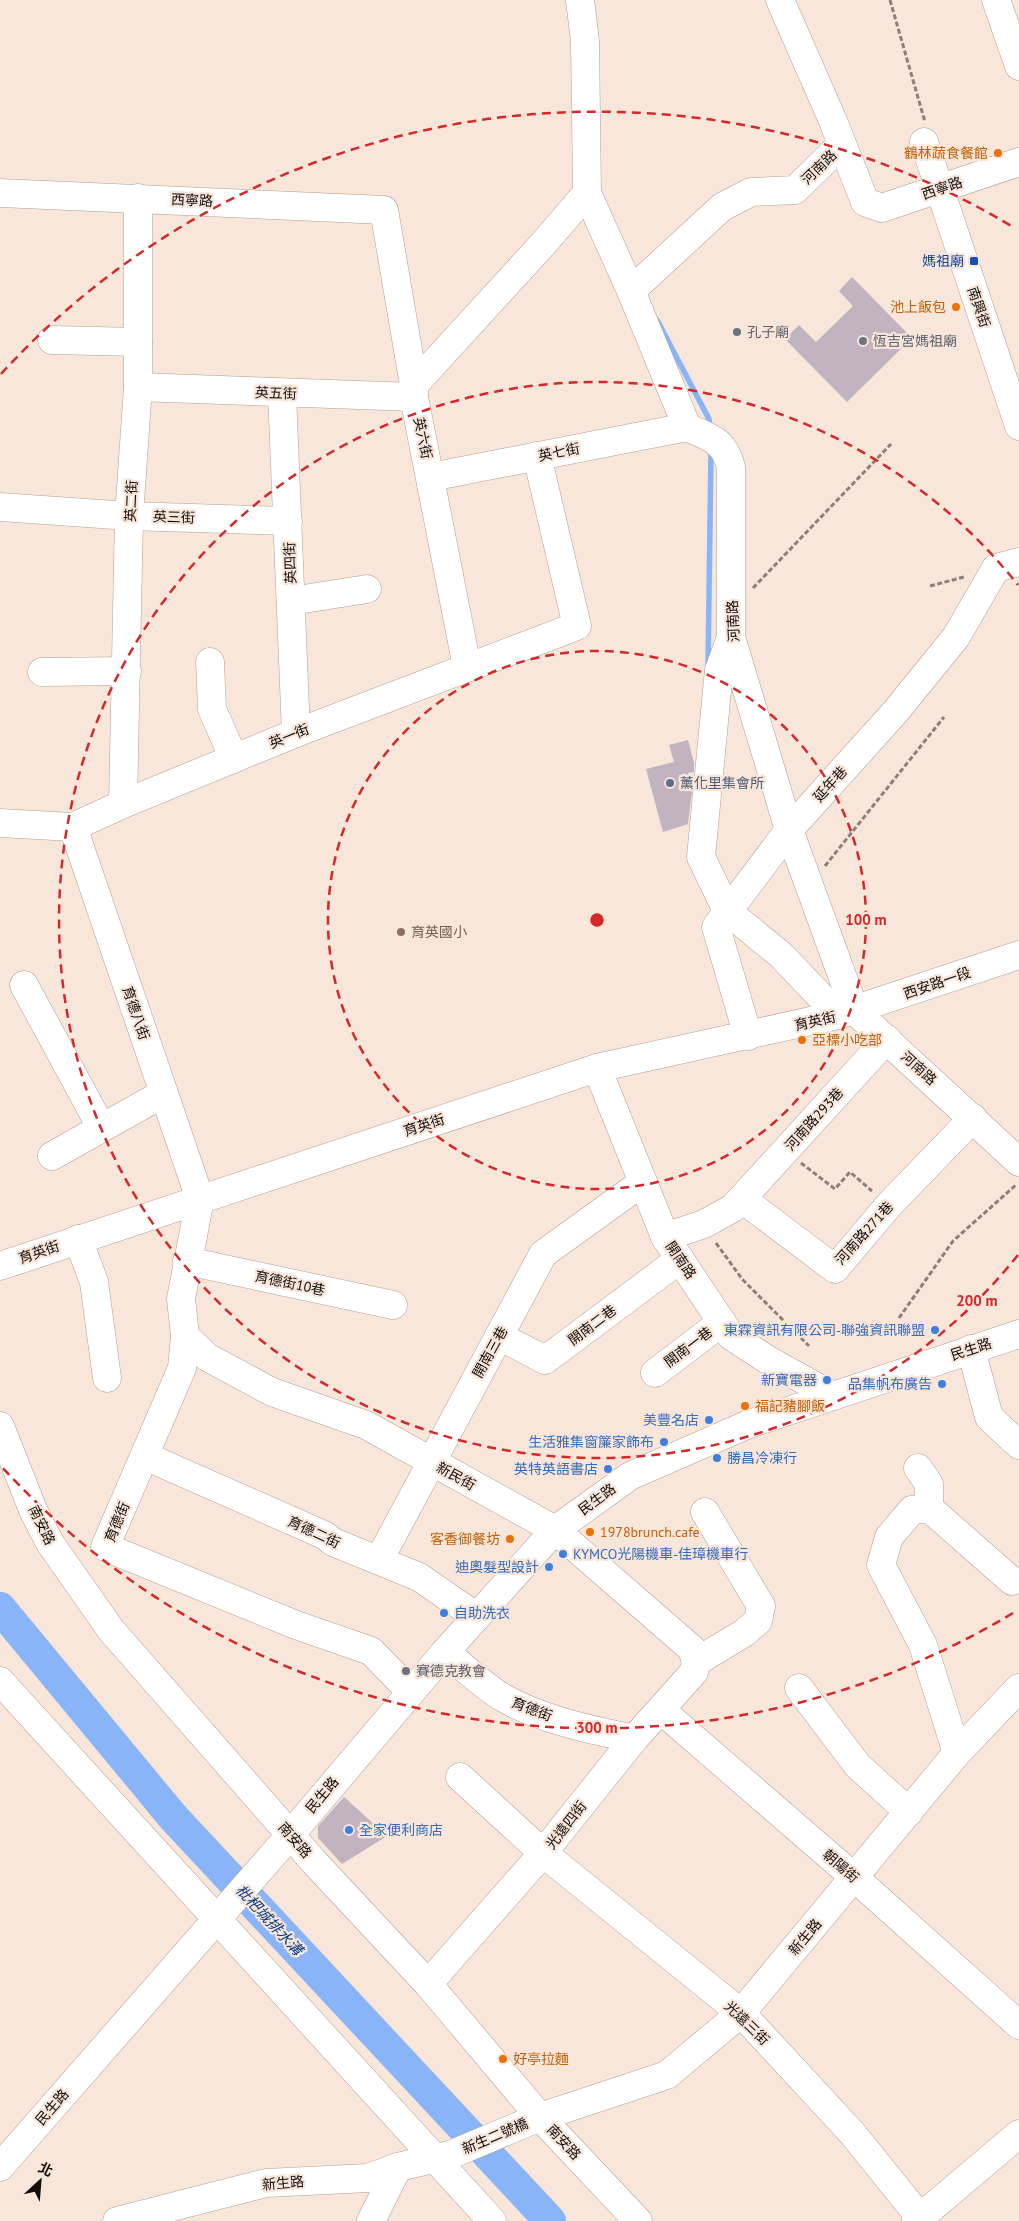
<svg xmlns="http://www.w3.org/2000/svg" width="1019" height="2221" viewBox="0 0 1019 2221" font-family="'PT Sans','Noto Sans TC',sans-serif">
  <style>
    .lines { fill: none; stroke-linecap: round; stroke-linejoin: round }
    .stream { stroke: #8ab4f8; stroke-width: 5.5 }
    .river { stroke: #8ab4f8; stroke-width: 32 }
    .building { fill: #c2b3c0 }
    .minor-casing { stroke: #b1a195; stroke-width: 29 }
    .path { stroke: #8c8178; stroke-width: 3; stroke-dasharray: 5 2.5; stroke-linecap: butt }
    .minor { stroke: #fff; stroke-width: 28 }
    .ring { fill: none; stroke: #d62828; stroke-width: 2.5; stroke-dasharray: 9 6 }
    .food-dot { fill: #e8710a; stroke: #f7e6d9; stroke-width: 2 }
    .transit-dot { fill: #1a4fb4; stroke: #f7e6d9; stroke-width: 2 }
    .worship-dot { fill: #6b7280; stroke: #f7e6d9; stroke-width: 2 }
    .service-dot { fill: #5c6f8a; stroke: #f7e6d9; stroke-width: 2 }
    .education-dot { fill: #8d6e63; stroke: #f7e6d9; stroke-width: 2 }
    .shop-dot { fill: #3f7fe0; stroke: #f7e6d9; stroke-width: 2 }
    .labels { text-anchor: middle; stroke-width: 4.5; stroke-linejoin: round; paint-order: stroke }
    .food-label { font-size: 14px; fill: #c56008; stroke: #f7e6d9; text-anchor: start }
    .street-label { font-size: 14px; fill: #120d09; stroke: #f7e6d9 }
    .transit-label { font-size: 14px; fill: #164399; stroke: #f7e6d9; text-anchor: end }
    .worship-label { font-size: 14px; fill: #5b616d; stroke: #f7e6d9; text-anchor: start }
    .service-label { font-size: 14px; fill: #4e5e75; stroke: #f7e6d9; text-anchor: start }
    .education-label { font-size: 14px; fill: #785e54; stroke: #f7e6d9; text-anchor: start }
    .shop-label { font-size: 14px; fill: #366cbe; stroke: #f7e6d9; text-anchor: end }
    .water-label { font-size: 15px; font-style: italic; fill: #023884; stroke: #f7e6d9 }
    .centre { fill: #d62828; stroke: #f7e6d9; stroke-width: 2.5 }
    .ring-label { font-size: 15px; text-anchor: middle; font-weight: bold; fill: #d62828; stroke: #f7e6d9; stroke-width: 4.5; stroke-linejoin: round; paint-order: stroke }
  </style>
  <rect width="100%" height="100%" fill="#f7e6d9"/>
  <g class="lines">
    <g class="stream">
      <path d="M657,320l52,99 1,9"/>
      <path d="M708,668l3,-218"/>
    </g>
    <path class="river" d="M0,1608l173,209 377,404"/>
  </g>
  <g class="building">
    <path d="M852,277l60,61 -65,64 -62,-63 14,-14 17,17 37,-36 -14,-15z"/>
    <path d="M688,740l6,23v9l-6,1 4,18 -4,33 -25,8 -17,-63 28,-7 -5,-17z"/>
    <path d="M344,1797l43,39 -45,28 -24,-26v-12z"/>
  </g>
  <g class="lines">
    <g class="minor-casing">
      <g id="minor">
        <path d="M580,0l5,41 2,152 44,98"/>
        <path d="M780,0l53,121 32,81 17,6 137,-46"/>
        <path d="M996,0l23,66"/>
        <path d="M924,142l95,284"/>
        <path d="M842,144l-47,46 -44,2 -29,15 -91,84 56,136c24,11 37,13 44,40v170l58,193 66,181 164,151"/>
        <path d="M0,193l384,17 30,175v12l53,270"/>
        <path d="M52,340l86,2"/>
        <path d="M414,385l129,-141 44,-51"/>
        <path d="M138,387l276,10"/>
        <path d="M282,393l14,340"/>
        <path d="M431,477l256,-50"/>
        <path d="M0,507l129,9 159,5"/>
        <path d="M291,601l76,-12"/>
        <path d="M731,637l-12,33 -18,187 26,54 54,44 57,60"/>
        <path d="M210,662l2,47 22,50"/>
        <path d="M42,672l85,-1"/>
        <path d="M123,804l6,-288 9,-129v-189"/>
        <path d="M0,823l73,4 50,-23 173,-71 281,-107 -40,-170"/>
        <path d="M73,827l127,372"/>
        <path d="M24,985l77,142"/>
        <path d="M748,1036l-32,-109 73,-97 107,-119 60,-74 40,-69 23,-6"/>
        <path d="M597,1068l68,169 66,99 37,24 65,36"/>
        <path d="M52,1156l112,-63"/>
        <path d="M200,1199l-19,100 4,37 -3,32 -77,179 191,78 75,26 40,41"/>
        <path d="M742,1199l93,70 54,-64 84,-87"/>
        <path d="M665,1237l39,-13 29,-16 154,-169"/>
        <path d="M78,1239l16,43 13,96"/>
        <path d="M187,1261l206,44"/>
        <path d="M0,1266l597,-198 241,-53 181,-60"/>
        <path d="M185,1336l22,21 65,35 94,33 189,105 137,119 4,13"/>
        <path d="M499,1336l46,24 135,-101"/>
        <path d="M971,1349l18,68 30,28"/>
        <path d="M655,1373l67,-51"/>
        <path d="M0,1426l33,84 17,33 61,87 204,233 113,121 112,133 98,104"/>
        <path d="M145,1456l179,79 9,7 86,35 58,40"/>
        <path d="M918,1468l11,16v24"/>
        <path d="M379,1560l164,-306 100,-72"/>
        <path d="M445,1652c18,14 37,33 57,45 37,22 90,33 132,42"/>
        <path d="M696,1662l48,-29 14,-12 3,-15 -56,-94"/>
        <path d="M0,1681l492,540"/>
        <path d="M799,1688l59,78 51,46"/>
        <path d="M661,1710l194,168 164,147"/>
        <path d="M957,1753l-34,-108 -42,-80 8,-28 23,-27 17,-2 83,73"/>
        <path d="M460,1777l83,76 198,160 111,120 71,88"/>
        <path d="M428,1984l115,-131 91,-114 60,-67 2,-10"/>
        <path d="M0,2167l285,-326 160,-189 110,-122 75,-54 119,-52 270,-90"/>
        <path d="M117,2221l149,-38 102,-5 30,-11 52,-12 90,-38 127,-42 74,-62 216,-260 62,-65"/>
        <path d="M371,2221l27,-54"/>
        <path d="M916,2221l103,-87"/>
      </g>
    </g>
    <g class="path">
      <path d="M890,0l35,122"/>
      <path d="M930,586l34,-9"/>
      <path d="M753,588l138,-144"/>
      <path d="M825,866l119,-149"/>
      <path d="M801,1163l34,26 15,-17 22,19"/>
      <path d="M716,1243l26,36 67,67"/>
      <path d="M899,1318l54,-77 64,-57"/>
    </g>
    <use href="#minor" class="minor"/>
  </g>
  <g class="ring">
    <circle cx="597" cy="920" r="269"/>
    <path d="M1018 1255A538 538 0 1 1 1018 585"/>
    <path d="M1013 1613A808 808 0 0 1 1 1466M1 374A808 808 0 0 1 1013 227"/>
  </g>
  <g class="food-dot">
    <circle cx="998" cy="153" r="5"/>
    <circle cx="956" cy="307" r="5"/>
    <circle cx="802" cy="1040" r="5"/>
    <circle cx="745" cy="1406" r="5"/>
    <circle cx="590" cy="1532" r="5"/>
    <circle cx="510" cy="1539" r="5"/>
    <circle cx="503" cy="2059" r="5"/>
  </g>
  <rect class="transit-dot" x="969" y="256" width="10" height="10" rx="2.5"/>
  <g class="worship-dot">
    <circle cx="737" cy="332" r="5"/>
    <circle cx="863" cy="341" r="5"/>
    <circle cx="406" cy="1671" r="5"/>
  </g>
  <circle class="service-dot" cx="670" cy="783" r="5"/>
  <circle class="education-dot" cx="401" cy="932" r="5"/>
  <g class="shop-dot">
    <circle cx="935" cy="1330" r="5"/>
    <circle cx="827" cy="1380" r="5"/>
    <circle cx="942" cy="1384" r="5"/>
    <circle cx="709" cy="1420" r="5"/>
    <circle cx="664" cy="1442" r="5"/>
    <circle cx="717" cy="1458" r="5"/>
    <circle cx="608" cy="1469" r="5"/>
    <circle cx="563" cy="1554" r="5"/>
    <circle cx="549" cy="1567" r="5"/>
    <circle cx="444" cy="1613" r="5"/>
    <circle cx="349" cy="1830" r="5"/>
  </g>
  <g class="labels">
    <g class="food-label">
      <text x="988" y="158" text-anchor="end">鶴林蔬食餐館</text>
      <text x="946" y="312" text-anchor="end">池上飯包</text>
      <text x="812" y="1045">亞標小吃部</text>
      <text x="755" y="1411">福記豬腳飯</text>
      <text x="600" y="1537">1978brunch.cafe</text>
      <text x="500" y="1544" text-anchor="end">客香御餐坊</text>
      <text x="513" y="2064">好亭拉麵</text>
    </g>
    <g class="street-label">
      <text transform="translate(819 167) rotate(-44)" y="5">河南路</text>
      <text transform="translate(942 188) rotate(-19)" y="5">西寧路</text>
      <text transform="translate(192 200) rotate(3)" y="5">西寧路</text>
      <text transform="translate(979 307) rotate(71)" y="5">南興街</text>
      <text transform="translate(276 393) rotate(2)" y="5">英五街</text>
      <text transform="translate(423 438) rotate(78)" y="5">英六街</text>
      <text transform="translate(559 452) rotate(-11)" y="5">英七街</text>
      <text transform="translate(131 501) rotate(-87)" y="5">英二街</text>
      <text transform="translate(174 517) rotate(2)" y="5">英三街</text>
      <text transform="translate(290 563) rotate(-92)" y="5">英四街</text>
      <text transform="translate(733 621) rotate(-93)" y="5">河南路</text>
      <text transform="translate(289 736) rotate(-22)" y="5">英一街</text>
      <text transform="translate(830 784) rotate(-48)" y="5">延年巷</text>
      <text transform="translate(937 983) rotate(-19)" y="5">西安路一段</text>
      <text transform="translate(136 1013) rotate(71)" y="5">育德八街</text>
      <text transform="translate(815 1021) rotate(-13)" y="5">育英街</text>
      <text transform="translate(919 1068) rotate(42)" y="5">河南路</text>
      <text transform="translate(814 1119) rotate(-48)" y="5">河南路293巷</text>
      <text transform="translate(424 1125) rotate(-18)" y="5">育英街</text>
      <text transform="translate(864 1233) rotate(-48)" y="5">河南路271巷</text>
      <text transform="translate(39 1252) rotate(-19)" y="5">育英街</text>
      <text transform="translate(681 1260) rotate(56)" y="5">開南路</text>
      <text transform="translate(290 1283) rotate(12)" y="5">育德街10巷</text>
      <text transform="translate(592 1325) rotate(-37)" y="5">開南二巷</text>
      <text transform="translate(688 1347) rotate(-37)" y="5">開南一巷</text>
      <text transform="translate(971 1349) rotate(-18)" y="5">民生路</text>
      <text transform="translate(490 1352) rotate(-61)" y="5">開南三巷</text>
      <text transform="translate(456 1476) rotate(29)" y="5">新民街</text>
      <text transform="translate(597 1499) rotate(-36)" y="5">民生路</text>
      <text transform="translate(117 1522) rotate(-67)" y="5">育德街</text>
      <text transform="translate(42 1525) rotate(64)" y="5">南安路</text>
      <text transform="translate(314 1532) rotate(25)" y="5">育德二街</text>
      <text transform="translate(532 1709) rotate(21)" y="5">育德街</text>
      <text transform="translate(322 1795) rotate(-50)" y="5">民生路</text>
      <text transform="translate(566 1825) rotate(-52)" y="5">光遠四街</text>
      <text transform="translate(295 1840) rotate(49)" y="5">南安路</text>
      <text transform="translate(841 1866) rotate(41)" y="5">朝陽街</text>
      <text transform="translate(805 1937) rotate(-50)" y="5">新生路</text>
      <text transform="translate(747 2023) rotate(44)" y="5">光遠三街</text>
      <text transform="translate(52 2107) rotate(-49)" y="5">民生路</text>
      <text transform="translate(495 2136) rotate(-23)" y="5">新生二號橋</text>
      <text transform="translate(564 2142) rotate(47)" y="5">南安路</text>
      <text transform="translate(283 2183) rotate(-5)" y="5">新生路</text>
    </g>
    <g class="transit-label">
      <text x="964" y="266">媽祖廟</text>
    </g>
    <g class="worship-label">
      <text x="747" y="337">孔子廟</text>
      <text x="873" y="346">恆吉宮媽祖廟</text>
      <text x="416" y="1676">賽德克教會</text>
    </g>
    <g class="service-label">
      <text x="680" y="788">薰化里集會所</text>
    </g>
    <g class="education-label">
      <text x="411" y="937">育英國小</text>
    </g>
    <g class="shop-label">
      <text x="925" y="1335">東霖資訊有限公司-聯強資訊聯盟</text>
      <text x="817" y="1385">新寶電器</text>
      <text x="932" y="1389">品集帆布廣告</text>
      <text x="699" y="1425">美豐名店</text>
      <text x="654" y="1447">生活雅集窗簾家飾布</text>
      <text x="727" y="1463" text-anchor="start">勝昌冷凍行</text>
      <text x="598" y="1474">英特英語書店</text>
      <text x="573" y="1559" text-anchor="start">KYMCO光陽機車-佳璋機車行</text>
      <text x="539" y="1572">迪奧髮型設計</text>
      <text x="454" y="1618" text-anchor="start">自助洗衣</text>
      <text x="359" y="1835" text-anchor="start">全家便利商店</text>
    </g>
    <g class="water-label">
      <text transform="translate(269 1920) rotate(47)" y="5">枇杷城排水溝</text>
    </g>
  </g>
  <circle cx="597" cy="920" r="8" class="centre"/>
  <g class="ring-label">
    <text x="866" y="925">100 m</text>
    <text x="977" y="1306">200 m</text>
    <text x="597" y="1733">300 m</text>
  </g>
  <g transform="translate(40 2181) rotate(26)" stroke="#f7e6d9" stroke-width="4" paint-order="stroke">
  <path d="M0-4L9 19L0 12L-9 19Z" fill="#120d09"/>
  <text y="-8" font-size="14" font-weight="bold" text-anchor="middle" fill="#120d09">北</text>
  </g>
</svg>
